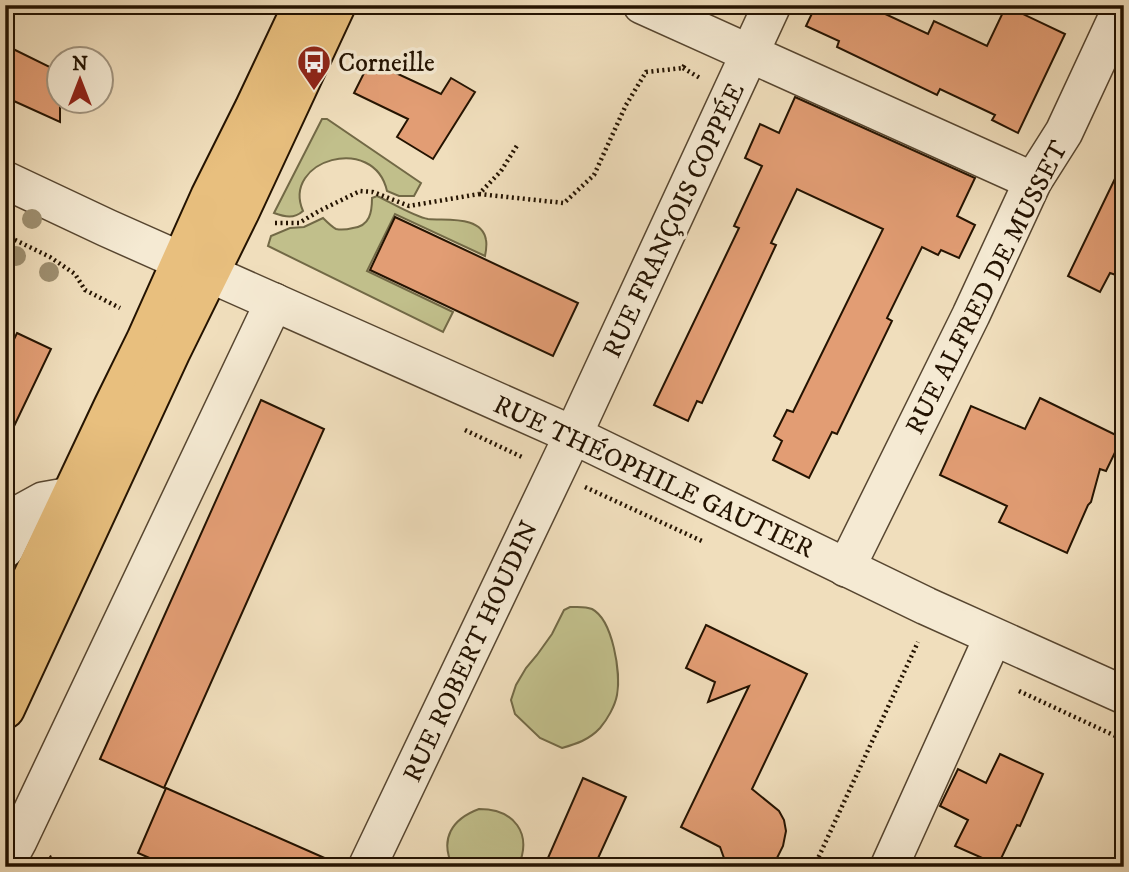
<svg xmlns="http://www.w3.org/2000/svg" width="1129" height="872" viewBox="0 0 1129 872" font-family="'IM FELL DW Pica',serif">
  <style>
    .green { fill: #c1bf8b; stroke: #726946; stroke-width: 2 }
    .building { fill: #e29d74; stroke: #241301; stroke-width: 2 }
    .lines { fill: none; stroke-linecap: round; stroke-linejoin: round }
    .minor-casing { stroke: #574630; stroke-width: 40 }
    .major-casing { stroke: #241301; stroke-width: 42 }
    .path { stroke: #241301; stroke-width: 4.5; stroke-dasharray: 2 3.5; stroke-linecap: butt }
    .minor { stroke: #f5ead3; stroke-width: 37 }
    .major { stroke: #e8bf7e; stroke-width: 38 }
    .tree { fill: #9e8f70 }
    .labels { text-anchor: middle; stroke-width: 7; stroke-linejoin: round; paint-order: stroke }
    .poi-label { font-size: 26px; fill: #241301; stroke: #f5ead3; text-anchor: start }
    .street-label { font-size: 26px; fill: #241301; stroke: #f5ead3 }
  </style>
  <rect width="100%" height="100%" fill="#f0debc"/>
  <filter id="stains"><feTurbulence type="fractalNoise" baseFrequency=".00286" numOctaves="4"/><feColorMatrix values="0 0 0 0 .2 0 0 0 0 .09 0 0 0 0 .02 0 0 0 .5 -.17"/></filter>
  <radialGradient id="worn" r=".72"><stop offset=".6" stop-color="#630" stop-opacity="0"/><stop offset="1" stop-color="#630" stop-opacity=".3"/></radialGradient>
  <g class="green">
    <path d="M322,119h5l94,64 -7,13h-15l-12,-5c-13,-58 -106,-31 -84,20 -9,8 -18,6 -29,2z"/>
    <path d="M377,196c13,6 38,21 51,23 18,2 54,-4 58,21 1,5 0,11 -1,16l-90,-42 -28,57 86,41 -10,20 -175,-86 3,-10 19,-8 14,-1 19,-9c3,3 9,9 13,11 5,1 13,0 17,-1 17,-2 19,-16 19,-30z"/>
    <path d="M570,607c7,0 15,-1 22,2 21,11 29,64 25,86 -2,11 -10,25 -17,33 -11,12 -24,16 -38,20l-22,-10 -25,-24 -4,-14 5,-15 10,-17 11,-13 15,-21 12,-24z"/>
    <path d="M479,809c35,0 54,24 39,58h-65c-14,-28 -1,-48 26,-58z"/>
  </g>
  <g class="building">
    <path d="M816,5h50l62,29 6,-13 53,25 19,-40 59,28 -47,99 -26,-13 3,-5 -55,-26 -3,6 -100,-48 2,-6 -33,-15z"/>
    <path d="M5,45l55,27v50l-55,-25z"/>
    <path d="M370,61l71,33 10,-16 24,14 -42,67 -36,-22 11,-18 -54,-26z"/>
    <path d="M795,97l180,81 -18,38 18,9 -16,33 -18,-8 -3,5 -16,-8 -35,71 5,3 -55,113 -5,-2 -23,46 -36,-18 9,-19 -8,-5 13,-26 6,2 90,-183 -86,-40 -26,54 5,2 -74,158 -5,-2 -9,20 -34,-16 85,-177 -5,-2 28,-60 -17,-8 15,-34 19,9z"/>
    <path d="M1124,160v99l-8,16 -6,-2 -10,19 -32,-16z"/>
    <path d="M395,217l183,86 -25,53 -183,-86z"/>
    <path d="M17,333l34,16 -46,96v-87z"/>
    <path d="M1040,398l82,40 -16,33 -6,-2 -9,33 -3,3 -21,48 -68,-31 8,-16 -67,-31 31,-69 54,23z"/>
    <path d="M261,400l63,29 -160,359 -64,-29z"/>
    <path d="M706,625l101,49 -55,115 27,22 5,9 2,11 -3,15 -6,12 -7,9h-40l-6,-9 -4,-11 -39,-20 68,-141 -41,16 7,-20 -29,-14z"/>
    <path d="M1000,754l43,20 -23,52 -3,-1 -19,40 -43,-19 13,-26 -28,-14 18,-37 28,14z"/>
    <path d="M583,778l43,19 -32,70h-50z"/>
    <path d="M166,788l179,79h-175l-32,-14z"/>
  </g>
  <g class="lines">
    <g class="minor-casing">
      <g id="minor">
        <path d="M642,5l391,176"/>
        <path d="M5,180l102,48 466,207 353,171 198,89"/>
        <path d="M5,549l18,-37 20,-11 28,-5"/>
        <path d="M846,568l125,-253 62,-134 31,-49 59,-127"/>
        <path d="M5,865l13,-24 256,-539"/>
        <path d="M367,867l206,-432 199,-430"/>
        <path d="M889,867l104,-230"/>
      </g>
    </g>
    <g class="major-casing">
      <g id="major">
        <path d="M5,636l108,-229 33,-67 64,-143 44,-88 49,-104"/>
        <path d="M5,709l166,-358 69,-140 96,-206"/>
      </g>
    </g>
    <g class="path">
      <path d="M683,68l17,10"/>
      <path d="M479,194l85,9 30,-28 32,-70 20,-33 37,-4 3,-6"/>
      <path d="M275,223h24l20,-12 41,-20 13,1 36,14 70,-12 22,-23 17,-27"/>
      <path d="M5,235l45,22 25,17 10,16 35,18"/>
      <path d="M465,430l59,28"/>
      <path d="M585,487l119,55"/>
      <path d="M1019,691l105,49"/>
      <path d="M49,857l17,10"/>
      <path d="M814,867l104,-225"/>
    </g>
    <use href="#minor" class="minor"/>
    <use href="#major" class="major"/>
  </g>
  <g class="tree">
    <circle cx="32" cy="219" r="10"/>
    <circle cx="16" cy="256" r="10"/>
    <circle cx="49" cy="272" r="10"/>
  </g>
  <defs>
    <g id="bus-pin" transform="scale(1.75)"><path d="M0 17L-7.5 6A9.5 9.5 0 1 1 7.5 6Z" fill="#8f2418" stroke="#f5ead3"/><path d="M-5-6H5V4H4V6H2V4H-2V6H-4V4H-5ZM-3.5-4V0h7V-4ZM-3.5 1.2v1.5H-2V1.2ZM2 1.2v1.5H3.5V1.2Z" fill="#fff"/></g>
  </defs>
  <g fill-rule="evenodd">
    <use href="#bus-pin" x="314" y="62"/>
  </g>
  <g class="labels">
    <g class="poi-label">
      <text x="338" y="71">Corneille</text>
    </g>
    <g class="street-label">
      <text transform="translate(673 220) rotate(-65)" y="9">RUE FRANÇOIS COPPÉE</text>
      <text transform="translate(986 287) rotate(-63)" y="9">RUE ALFRED DE MUSSET</text>
      <text transform="translate(654 476) rotate(25)" y="9">RUE THÉOPHILE GAUTIER</text>
      <text transform="translate(470 651) rotate(-65)" y="9">RUE ROBERT HOUDIN</text>
    </g>
  </g>
  <rect width="1129" height="872" fill="none" stroke="#f0debc" stroke-width="28"/>
  <rect x="7" y="7" width="1115" height="858" fill="none" stroke="#241301" stroke-width="3.5"/>
  <rect x="14" y="14" width="1101" height="844" fill="none" stroke="#241301" stroke-width="2"/>
  <g transform="translate(80 80)"><circle r="33" fill="#f5ead3" stroke="#a1947f" stroke-width="2"/>
  <path d="M0-5L12 26L0 18L-12 26Z" fill="#8f2418"/>
  <text y="-10" font-size="19" font-weight="bold" text-anchor="middle" fill="#241301">N</text>
  </g>
  <rect width="100%" height="100%" filter="url(#stains)"/>
  <rect width="100%" height="100%" fill="url(#worn)"/>
</svg>
